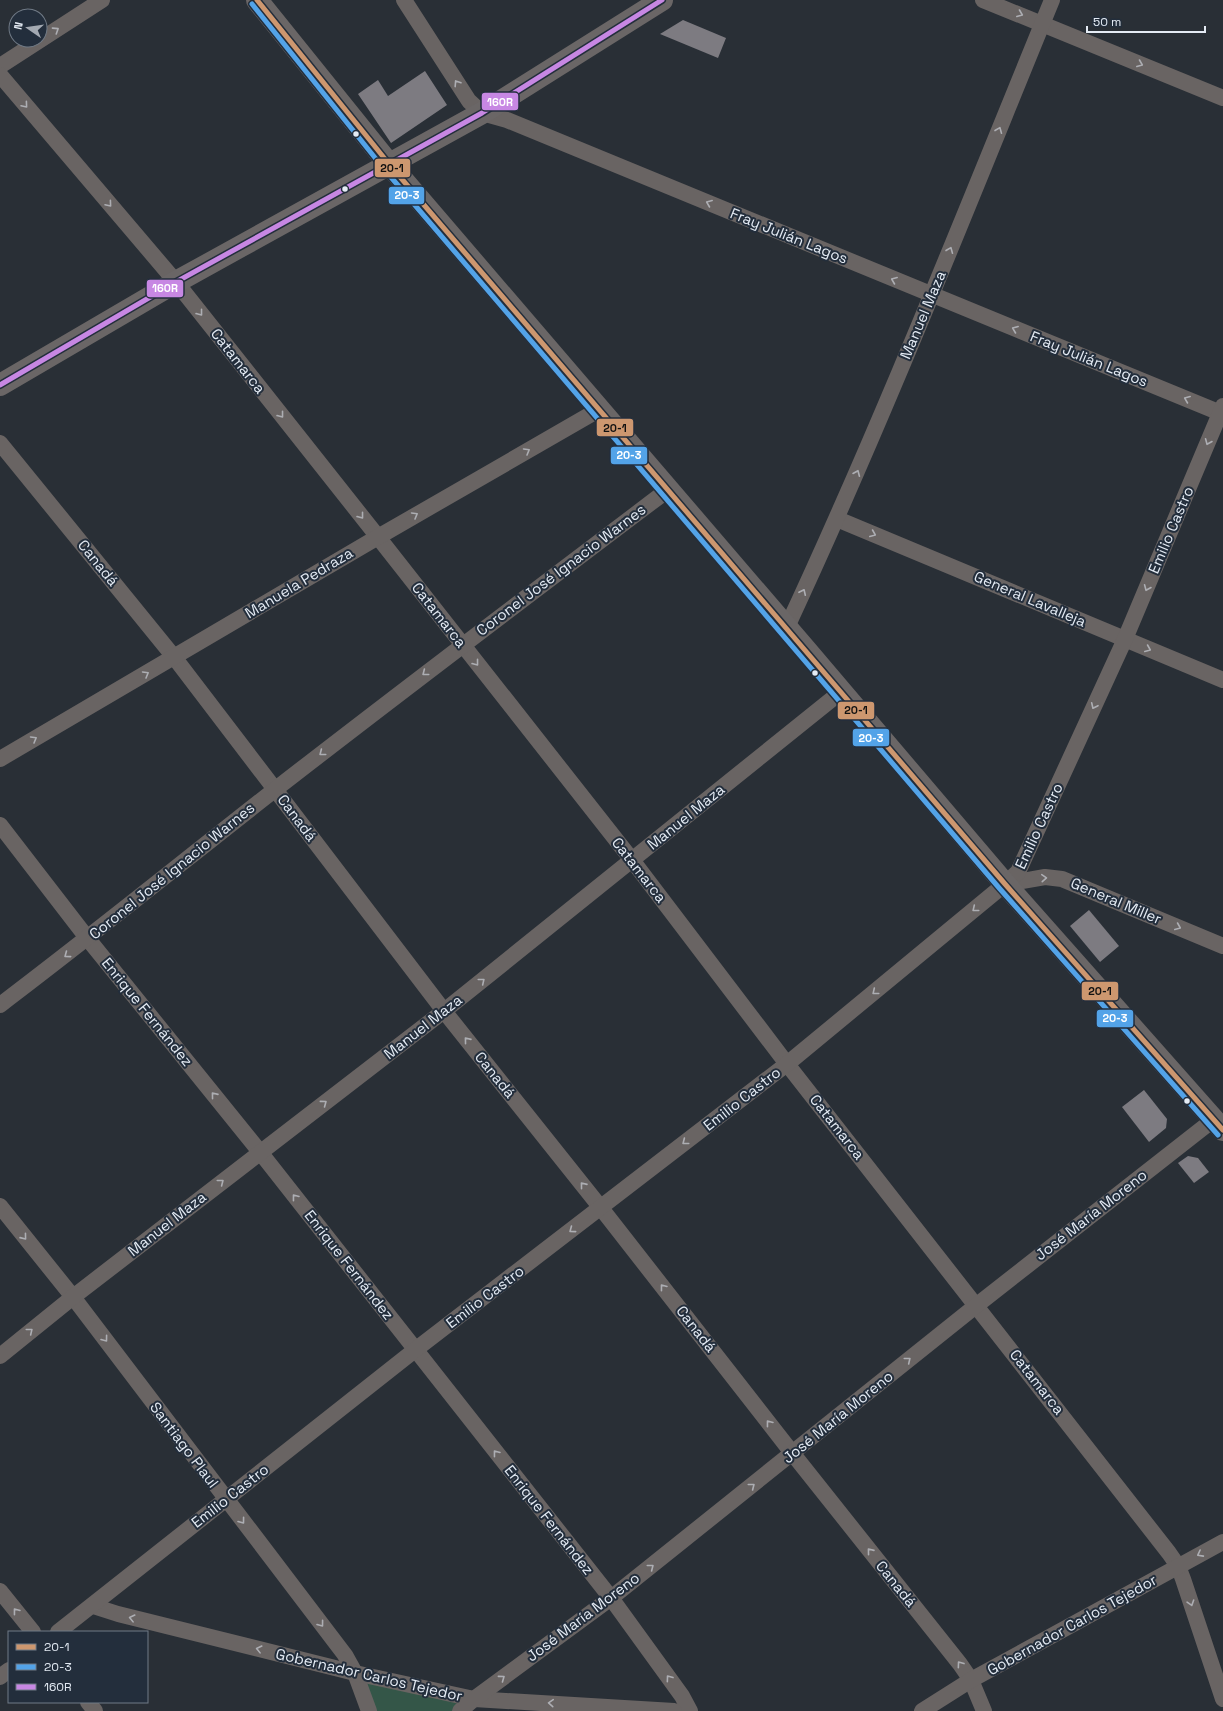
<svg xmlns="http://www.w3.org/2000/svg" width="1223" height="1711" viewBox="0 0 1223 1711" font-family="'Space Grotesk',sans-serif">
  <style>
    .green { fill: #345648 }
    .building { fill: #7d7b81 }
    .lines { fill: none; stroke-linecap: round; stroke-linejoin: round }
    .street { stroke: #696463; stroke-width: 16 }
    .secondary { stroke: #6a6666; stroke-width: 22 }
    .bus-1-casing { stroke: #232e3c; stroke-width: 8 }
    .bus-2-casing { stroke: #232e3c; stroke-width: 8 }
    .bus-3-casing { stroke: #232e3c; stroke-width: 8 }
    .bus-1 { stroke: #cd976f; stroke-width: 5 }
    .bus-2 { stroke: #53a3e8; stroke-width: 5 }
    .bus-3 { stroke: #c787e3; stroke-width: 5 }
    .oneway { stroke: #adaeb3 }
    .bus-dot { fill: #e4ebf4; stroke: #232e3c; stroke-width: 1.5 }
    .labels { text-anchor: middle; stroke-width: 4; stroke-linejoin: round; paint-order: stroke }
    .street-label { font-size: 15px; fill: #e4ebf4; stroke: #232e3c }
    .line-badge { stroke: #232e3c; stroke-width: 1.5 }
    .badge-label { font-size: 11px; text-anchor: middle; font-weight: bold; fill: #fff }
    .pale-badge-label { font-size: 11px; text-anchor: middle; font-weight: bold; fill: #111 }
  </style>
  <rect width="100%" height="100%" fill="#292f36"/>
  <path class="green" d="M355,1673l119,26 -14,12h-91z"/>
  <g class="building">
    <path d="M683,20l43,18 -8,20 -58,-24z"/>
    <path d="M425,71l22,34 -56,38 -33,-49 20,-14 10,16z"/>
    <path d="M1089,910l30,36 -19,16 -30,-36z"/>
    <path d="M1144,1090l23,29 -1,9 -17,14 -27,-35z"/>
    <path d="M1188,1156l10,2 11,14 -15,11 -16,-20z"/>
  </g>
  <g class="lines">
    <g class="street">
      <path d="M404,0l65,101 13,12 25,7 716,294"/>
      <path d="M983,0l240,98"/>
      <path d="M0,66l102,-66"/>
      <path d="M0,75l176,207 202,255 254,323 155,204 382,489 9,13 5,13 40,120"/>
      <path d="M0,443l174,214 270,354 157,197 192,246 167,210 11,16 13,31"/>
      <path d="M837,519l386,161"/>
      <path d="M787,627c96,-206 179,-417 265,-627"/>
      <path d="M0,759l378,-222 222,-128"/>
      <path d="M0,825l88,114 172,213 351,446 71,98 8,15"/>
      <path d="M1005,884l40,-7 17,2 161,67"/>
      <path d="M0,1005c94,-71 185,-145 277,-217 130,-101 261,-200 392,-299"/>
      <path d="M0,1206l73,91 272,358 10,18 14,38"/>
      <path d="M0,1356l73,-59 371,-286 398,-320"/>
      <path d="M0,1591l33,41"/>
      <path d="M93,1606l25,8 237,59 119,26 200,12"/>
      <path d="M58,1632l357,-282 372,-286 218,-180 13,-12 107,-233 98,-233"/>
      <path d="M0,1677l9,-7"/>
      <path d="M88,1702l7,9"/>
      <path d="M460,1711l14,-12 137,-101 366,-293 236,-185"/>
      <path d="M922,1711l49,-31 252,-138"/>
    </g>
    <g class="secondary">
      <path d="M257,0l132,164 417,486 199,234 218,246"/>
      <path d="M0,385l176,-103 306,-169 180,-113"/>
    </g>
    <g class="bus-1-casing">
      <path id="bus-1" d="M257,0l132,164 616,720 218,246"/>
    </g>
    <g class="bus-2-casing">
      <path id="bus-2" d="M252,4l132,165 616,720 218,246"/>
    </g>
    <g class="bus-3-casing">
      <path id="bus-3" d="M0,385l176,-103 306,-169 180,-113"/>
    </g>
    <use href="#bus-1" class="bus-1"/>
    <use href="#bus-2" class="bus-2"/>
    <use href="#bus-3" class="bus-3"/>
  </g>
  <defs><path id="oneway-chevron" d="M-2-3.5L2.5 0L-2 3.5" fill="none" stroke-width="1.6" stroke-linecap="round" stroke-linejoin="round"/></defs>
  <g class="oneway">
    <use href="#oneway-chevron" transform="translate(1020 14) rotate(22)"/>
    <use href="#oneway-chevron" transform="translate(56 30) rotate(-33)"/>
    <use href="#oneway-chevron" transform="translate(1140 64) rotate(22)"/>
    <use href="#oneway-chevron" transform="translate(457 83) rotate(-123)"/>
    <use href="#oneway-chevron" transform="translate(25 105) rotate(50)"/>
    <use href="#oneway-chevron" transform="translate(999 130) rotate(-68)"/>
    <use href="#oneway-chevron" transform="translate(709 203) rotate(-158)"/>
    <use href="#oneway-chevron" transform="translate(109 204) rotate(50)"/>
    <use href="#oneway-chevron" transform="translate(950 250) rotate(-68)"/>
    <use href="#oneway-chevron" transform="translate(894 280) rotate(-158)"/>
    <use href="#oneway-chevron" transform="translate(200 313) rotate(52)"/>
    <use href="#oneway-chevron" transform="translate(1015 329) rotate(-158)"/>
    <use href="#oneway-chevron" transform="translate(1187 399) rotate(-158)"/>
    <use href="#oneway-chevron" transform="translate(281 415) rotate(52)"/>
    <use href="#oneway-chevron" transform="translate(1208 442) rotate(113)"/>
    <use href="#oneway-chevron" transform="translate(527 451) rotate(-30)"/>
    <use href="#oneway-chevron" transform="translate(857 473) rotate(-67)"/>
    <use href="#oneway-chevron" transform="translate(415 515) rotate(-30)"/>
    <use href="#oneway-chevron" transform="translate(361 516) rotate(52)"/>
    <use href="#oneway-chevron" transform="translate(873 534) rotate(23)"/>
    <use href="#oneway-chevron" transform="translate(1147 588) rotate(113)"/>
    <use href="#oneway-chevron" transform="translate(803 592) rotate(-65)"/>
    <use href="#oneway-chevron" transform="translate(1148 649) rotate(23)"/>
    <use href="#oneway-chevron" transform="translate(476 663) rotate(52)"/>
    <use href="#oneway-chevron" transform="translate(425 673) rotate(142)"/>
    <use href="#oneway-chevron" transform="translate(146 674) rotate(-30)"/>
    <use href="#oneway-chevron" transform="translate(1094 706) rotate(115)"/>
    <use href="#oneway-chevron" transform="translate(34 739) rotate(-30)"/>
    <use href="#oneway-chevron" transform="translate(322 753) rotate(142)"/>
    <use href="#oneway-chevron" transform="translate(1044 878) rotate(-4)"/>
    <use href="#oneway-chevron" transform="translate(975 909) rotate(141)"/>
    <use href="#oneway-chevron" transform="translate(1178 927) rotate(23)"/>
    <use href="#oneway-chevron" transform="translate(67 955) rotate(143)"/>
    <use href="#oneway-chevron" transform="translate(482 981) rotate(-39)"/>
    <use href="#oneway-chevron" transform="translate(875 992) rotate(141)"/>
    <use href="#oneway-chevron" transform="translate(467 1040) rotate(-129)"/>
    <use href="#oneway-chevron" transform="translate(214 1095) rotate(-129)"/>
    <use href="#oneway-chevron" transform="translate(324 1103) rotate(-37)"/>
    <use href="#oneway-chevron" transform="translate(685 1142) rotate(142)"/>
    <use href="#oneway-chevron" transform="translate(221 1182) rotate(-38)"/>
    <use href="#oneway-chevron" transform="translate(583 1185) rotate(-129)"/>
    <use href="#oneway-chevron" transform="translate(295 1197) rotate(-128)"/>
    <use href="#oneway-chevron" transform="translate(572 1230) rotate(143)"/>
    <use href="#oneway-chevron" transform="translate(24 1237) rotate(51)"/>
    <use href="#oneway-chevron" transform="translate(663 1287) rotate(-128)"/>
    <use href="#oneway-chevron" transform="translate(30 1331) rotate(-39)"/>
    <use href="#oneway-chevron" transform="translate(105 1339) rotate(53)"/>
    <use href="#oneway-chevron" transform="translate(908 1360) rotate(-39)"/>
    <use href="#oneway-chevron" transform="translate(769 1423) rotate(-128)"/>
    <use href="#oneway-chevron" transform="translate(496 1453) rotate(-128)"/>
    <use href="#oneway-chevron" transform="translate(752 1486) rotate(-38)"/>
    <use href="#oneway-chevron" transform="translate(242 1521) rotate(53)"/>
    <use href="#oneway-chevron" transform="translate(870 1551) rotate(-129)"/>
    <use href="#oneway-chevron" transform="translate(1200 1554) rotate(152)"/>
    <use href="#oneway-chevron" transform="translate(651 1567) rotate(-38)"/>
    <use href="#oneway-chevron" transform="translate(1191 1603) rotate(72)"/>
    <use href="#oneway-chevron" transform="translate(16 1611) rotate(-128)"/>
    <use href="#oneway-chevron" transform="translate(132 1618) rotate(-166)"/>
    <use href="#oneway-chevron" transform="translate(321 1624) rotate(53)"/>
    <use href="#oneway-chevron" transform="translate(259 1649) rotate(-166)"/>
    <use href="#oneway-chevron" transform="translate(960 1664) rotate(-126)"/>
    <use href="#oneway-chevron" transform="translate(502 1678) rotate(-36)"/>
    <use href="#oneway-chevron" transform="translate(669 1678) rotate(-126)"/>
    <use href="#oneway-chevron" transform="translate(551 1703) rotate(-176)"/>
  </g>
  <g class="bus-dot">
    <circle cx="356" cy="134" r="3.5"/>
    <circle cx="345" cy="189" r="3.5"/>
    <circle cx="815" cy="673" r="3.5"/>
    <circle cx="1187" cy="1101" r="3.5"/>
  </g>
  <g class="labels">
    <g class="street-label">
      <text transform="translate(789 236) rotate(22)" y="5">Fray Julián Lagos</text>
      <text transform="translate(923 315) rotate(-67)" y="5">Manuel Maza</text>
      <text transform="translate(1089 359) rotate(22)" y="5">Fray Julián Lagos</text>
      <text transform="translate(238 361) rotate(52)" y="5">Catamarca</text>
      <text transform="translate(1171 530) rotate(-67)" y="5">Emilio Castro</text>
      <text transform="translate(98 563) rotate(51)" y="5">Canadá</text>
      <text transform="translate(561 570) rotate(-37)" y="5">Coronel José Ignacio Warnes</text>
      <text transform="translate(299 583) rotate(-31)" y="5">Manuela Pedraza</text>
      <text transform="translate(1030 599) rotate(23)" y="5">General Lavalleja</text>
      <text transform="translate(439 615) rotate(52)" y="5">Catamarca</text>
      <text transform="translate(686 817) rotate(-39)" y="5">Manuel Maza</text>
      <text transform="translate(297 818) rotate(53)" y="5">Canadá</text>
      <text transform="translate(1039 826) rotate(-65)" y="5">Emilio Castro</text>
      <text transform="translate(639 870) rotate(52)" y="5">Catamarca</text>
      <text transform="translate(172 871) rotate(-39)" y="5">Coronel José Ignacio Warnes</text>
      <text transform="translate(1116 901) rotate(23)" y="5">General Miller</text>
      <text transform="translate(147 1012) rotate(51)" y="5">Enrique Fernández</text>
      <text transform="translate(423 1027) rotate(-38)" y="5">Manuel Maza</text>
      <text transform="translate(495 1075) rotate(51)" y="5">Canadá</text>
      <text transform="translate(742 1099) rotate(-38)" y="5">Emilio Castro</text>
      <text transform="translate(837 1127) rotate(52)" y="5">Catamarca</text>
      <text transform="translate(1091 1215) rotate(-38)" y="5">José María Moreno</text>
      <text transform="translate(167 1224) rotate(-38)" y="5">Manuel Maza</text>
      <text transform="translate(349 1265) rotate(52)" y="5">Enrique Fernández</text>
      <text transform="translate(485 1297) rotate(-37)" y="5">Emilio Castro</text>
      <text transform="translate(696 1329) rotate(52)" y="5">Canadá</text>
      <text transform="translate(1037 1382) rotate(52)" y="5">Catamarca</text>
      <text transform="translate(838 1417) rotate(-39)" y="5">José María Moreno</text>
      <text transform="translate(184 1445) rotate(53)" y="5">Santiago Plaul</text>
      <text transform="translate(230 1496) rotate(-38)" y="5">Emilio Castro</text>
      <text transform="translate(549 1520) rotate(52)" y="5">Enrique Fernández</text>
      <text transform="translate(896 1584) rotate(51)" y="5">Canadá</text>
      <text transform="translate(583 1617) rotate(-37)" y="5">José María Moreno</text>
      <text transform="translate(1072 1625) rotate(-29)" y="5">Gobernador Carlos Tejedor</text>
      <text transform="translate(369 1675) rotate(13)" y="5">Gobernador Carlos Tejedor</text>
    </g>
  </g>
  <g class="line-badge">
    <rect x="481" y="92" width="38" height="19" rx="4" fill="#c787e3"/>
    <rect x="374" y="158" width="37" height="20" rx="4" fill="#cd976f"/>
    <rect x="388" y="186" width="37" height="19" rx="4" fill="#53a3e8"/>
    <rect x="146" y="279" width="38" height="19" rx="4" fill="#c787e3"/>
    <rect x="596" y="418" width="38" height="19" rx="4" fill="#cd976f"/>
    <rect x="610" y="446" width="38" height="19" rx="4" fill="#53a3e8"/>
    <rect x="837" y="701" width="38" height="19" rx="4" fill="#cd976f"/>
    <rect x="852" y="728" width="38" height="19" rx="4" fill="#53a3e8"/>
    <rect x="1081" y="981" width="38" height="20" rx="4" fill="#cd976f"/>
    <rect x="1096" y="1009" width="38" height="19" rx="4" fill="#53a3e8"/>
  </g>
  <g class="badge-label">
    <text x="500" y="106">160R</text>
    <text x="407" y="199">20-3</text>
    <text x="165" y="292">160R</text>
    <text x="629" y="459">20-3</text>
    <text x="871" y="742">20-3</text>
    <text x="1115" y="1022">20-3</text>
  </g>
  <g class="pale-badge-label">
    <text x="392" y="172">20-1</text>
    <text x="615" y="432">20-1</text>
    <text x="856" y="714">20-1</text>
    <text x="1100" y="995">20-1</text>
  </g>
  <rect x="8" y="1631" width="140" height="72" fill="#232e3c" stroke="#707a86"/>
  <rect x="16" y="1644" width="20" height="6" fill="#cd976f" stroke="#707a86"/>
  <text x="44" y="1651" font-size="12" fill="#e4ebf4">20-1</text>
  <rect x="16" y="1664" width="20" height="6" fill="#53a3e8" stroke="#707a86"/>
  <text x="44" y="1671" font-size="12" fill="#e4ebf4">20-3</text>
  <rect x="16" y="1684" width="20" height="6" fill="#c787e3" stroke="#707a86"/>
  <text x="44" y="1691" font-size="12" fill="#e4ebf4">160R</text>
  <g transform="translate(28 28) rotate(283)"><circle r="19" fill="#232e3c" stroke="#707a86"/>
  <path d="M0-3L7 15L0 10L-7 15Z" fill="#a3a9b2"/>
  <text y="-6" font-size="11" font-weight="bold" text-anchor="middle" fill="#e4ebf4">N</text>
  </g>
  <path d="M1087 26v6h118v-6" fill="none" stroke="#e4ebf4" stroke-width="2"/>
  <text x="1093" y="26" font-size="12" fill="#e4ebf4" stroke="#232e3c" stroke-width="3" paint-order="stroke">50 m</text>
</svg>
